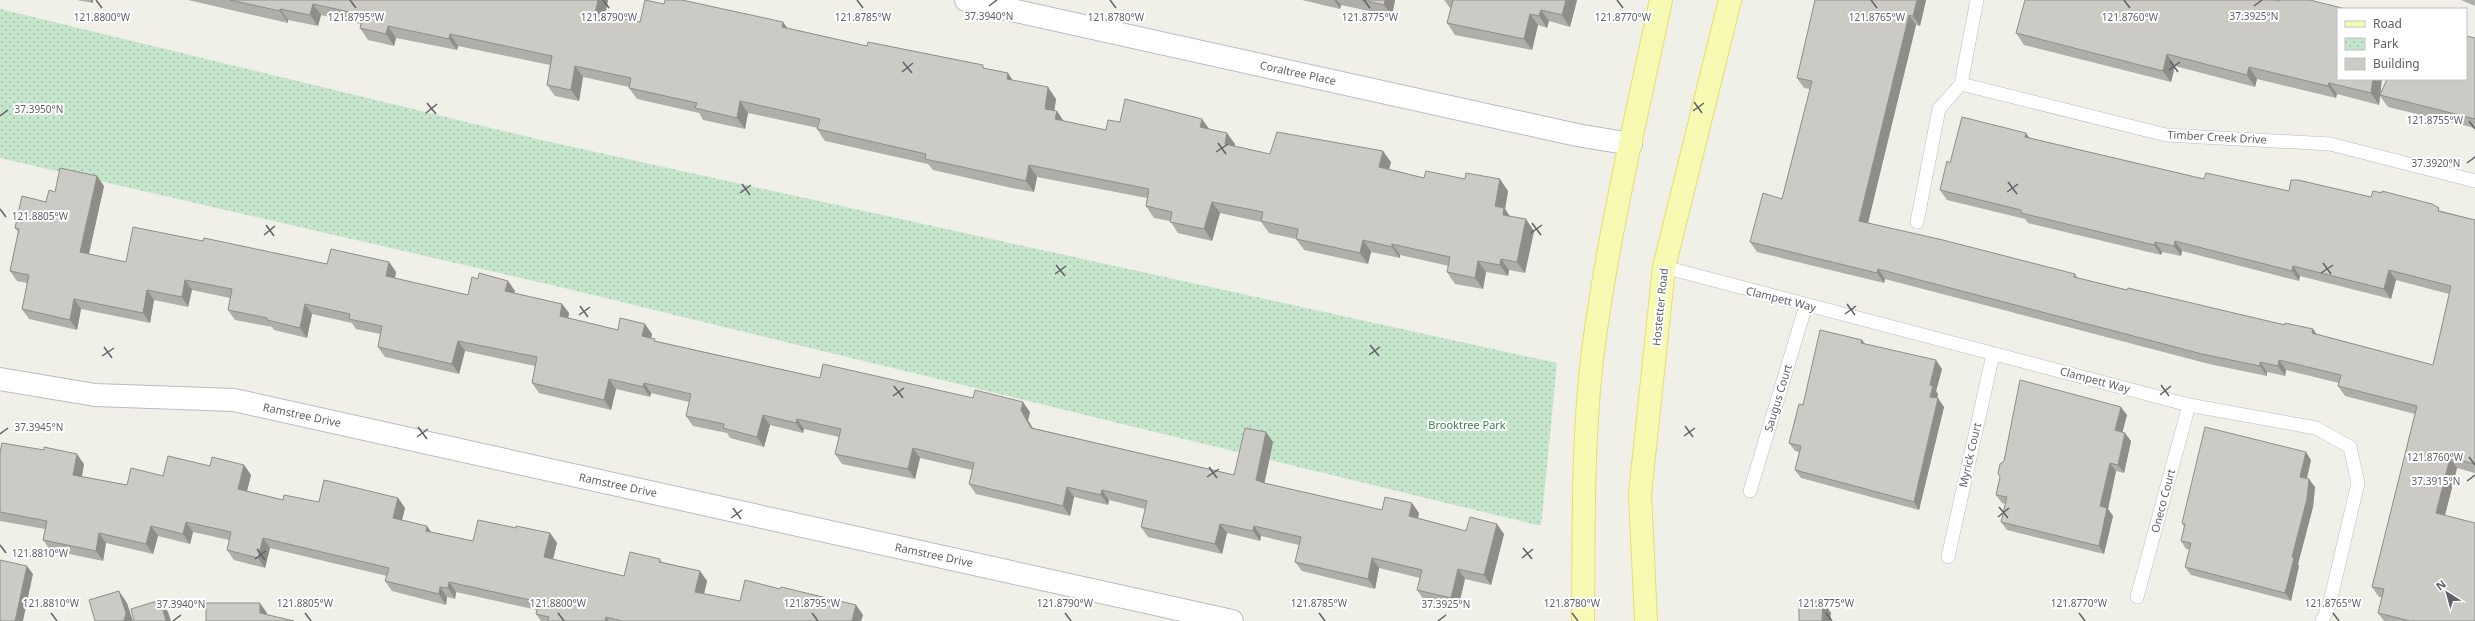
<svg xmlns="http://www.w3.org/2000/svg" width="2475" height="621" viewBox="0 0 2475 621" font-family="'Noto Sans',sans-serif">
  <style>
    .park { fill: url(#park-dots) }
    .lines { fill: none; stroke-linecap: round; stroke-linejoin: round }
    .service-casing { stroke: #babbc0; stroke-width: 14 }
    .minor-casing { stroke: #babbc0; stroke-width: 24 }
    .primary-casing { stroke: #e8de69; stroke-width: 24 }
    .service { stroke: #fff; stroke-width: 13 }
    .minor { stroke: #fff; stroke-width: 22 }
    .primary { stroke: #f7fab3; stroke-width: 22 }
    .wall { fill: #afaea9 }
    .shaded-wall { fill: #8f8d89 }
    .building { fill: #cccac4; stroke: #8f8d89 }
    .ticks { fill: none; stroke: #5f6167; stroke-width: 1.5 }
    .labels { text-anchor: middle; stroke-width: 4; stroke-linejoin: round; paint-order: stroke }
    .street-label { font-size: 11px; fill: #5f6167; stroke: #fff }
    .park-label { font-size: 11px; fill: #3b814d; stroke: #fff }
    .ticks-label { font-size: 10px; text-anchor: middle; fill: #5f6167; stroke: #fff; stroke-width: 4; stroke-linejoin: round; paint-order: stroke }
  </style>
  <defs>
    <pattern id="park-dots" width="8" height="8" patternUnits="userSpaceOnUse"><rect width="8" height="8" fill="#c6e5cd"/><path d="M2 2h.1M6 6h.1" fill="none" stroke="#a4bdaa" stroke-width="1.8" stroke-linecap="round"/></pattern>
  </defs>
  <rect width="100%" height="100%" fill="#f0f0e8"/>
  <path class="park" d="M0,9l541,131 1016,223 -16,163 -981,-239 -560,-129z"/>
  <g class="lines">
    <g class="service-casing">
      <g id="service">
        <path d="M1961,84l205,51 164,9 145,37"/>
        <path d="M1917,222l22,-113 22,-25 16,-84"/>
        <path d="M1664,267l525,138 127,23 34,19 8,36 -29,123 -7,15"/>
        <path d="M1750,491l56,-186"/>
        <path d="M1948,557l45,-203"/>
        <path d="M2137,597l52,-192"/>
      </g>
    </g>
    <g class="minor-casing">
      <g id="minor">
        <path d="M966,0l611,135 54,9"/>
        <path d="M0,379l95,16 139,5 998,221"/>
      </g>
    </g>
    <g class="primary-casing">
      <g id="primary">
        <path d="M1583,621c1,-87 -1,-175 9,-262 15,-121 44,-240 69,-359"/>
        <path d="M1646,621l-6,-127 24,-227 66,-267"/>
      </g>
    </g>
    <use href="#service" class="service"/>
    <use href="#minor" class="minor"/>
    <use href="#primary" class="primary"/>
  </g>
  <g class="wall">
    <path d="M77,0h16v3z"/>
    <path d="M188,0h420l-3,15 35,7 148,6 79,18 119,23 70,30 -2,12 9,10 43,9 14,-8 89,7 26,15v2l35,8 121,8 -2,7 35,9 84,13 -3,18 5,8 24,14 -9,42 -16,-3 -1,6 -22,-4 -3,17 -28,-5 -8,-12 2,-6 -49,-11v3l-29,-6 -3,12 -64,-14 -8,-11 -27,-6 -8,-11 -41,-9 -8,28 -34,-8 -8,-12 -16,-3 -8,-12 1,-8 -110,-21 -3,15 -22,-4 -79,-18 -5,-6 -103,-23 -8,-12 1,-1 -70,-15 -3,16 -42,-9 -4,-7 -62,-14 -8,-11v-1l-46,-10 -4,24 -24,-5 -8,-11 3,-20 -92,-19 -1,4 -61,-12 -2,8 -26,-6 -8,-12 1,-4 -40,-9 -3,11 -30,-6v3z"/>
    <path d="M1302,0h93l-3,16 -51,-11 -1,4z"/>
    <path d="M1444,0h133l-7,27 -21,-6 -2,7 -9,-3 -6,25 -77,-15 -8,-12 4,-14 -1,-1z"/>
    <path d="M1815,0h111l-6,26 -4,-1 -48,198 207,51 3,4 49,12 158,35 28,4 3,5 117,31 16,-71 -53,-14 -5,19 -91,-23 -1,5 -117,-30 -1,5 -19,-4 -1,3 -133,-32 -3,-4 -78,-19 -7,-10 10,-27 80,-25 174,41 85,12 82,6 71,14 33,9v253l-18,-5 -12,47 30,106h-91l-6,-8 4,-16h-3l-7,-10 43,-173 -70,-18 -7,-10 1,-3 -53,-13 -1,6 -18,-4v4l-58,-12 -324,-85 -1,4 -127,-31 -7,-10 32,-43 28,-110 -6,-1 -7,-10z"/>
    <path d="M2461,0h14v6z"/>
    <path d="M2016,33l322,46h44l-2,15 95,-56v90l-87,-21 -8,-11 -1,9 -42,-11 -1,4 -79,-19 -2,8 -80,-21 -4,16 -147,-37z"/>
    <path d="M104,186l-15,68 37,8 77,-21 124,23 62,-2 7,10 -1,6 73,17 47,-4 -1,2 48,11 7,9 -1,5 50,12 34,4 -1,4 5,3 164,37 210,34 -2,8 5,8 201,47 39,-33 -9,42 118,26 37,3 -1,5 48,13 38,3 -13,51 -26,-6 -7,29 -34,-8 -7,-10 3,-12 -41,-10 -4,21 -73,-18 -7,-9 4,-17 -38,-9 -1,5 -33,-8 -5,21 -74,-17 -7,-10 4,-18 -36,-9 -1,5 -34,-8 -4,19 -94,-22 -7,-10 3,-14 -52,-12 -5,21 -73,-15 -7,-10 4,-17 -35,-8 -1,4 -33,-8 -6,22 -34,-9 -3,-5 -34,-7 -7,-10 3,-14 -38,-9 -1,4 -34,-8 -5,21 -72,-17 -7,-10 3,-17 -70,-15 -6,23 -74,-17 -7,-10 2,-13 -24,-5 -4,-6 -40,-9 -5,24 -33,-8 -2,-3 -37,-7 -7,-10 2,-12 -38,-8 -4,17 -34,-7 -4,23 -69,-14 -4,21 -48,-11 -7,-10 5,-26 -10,-2 -7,-10 8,-39 -3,-4 31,-26 9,-10z"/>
    <path d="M1862,340l3,4 77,25 -6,22 2,3 -1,4 7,9 -25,103 -118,-32 -6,-8 4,-18 -4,-1 -6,-8 14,-38z"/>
    <path d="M2127,415l-5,17 9,9 -7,32 -8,-2 -8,38 5,7 -9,38 -97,-24 -6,-8 4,-18 -3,-1 -6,-8z"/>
    <path d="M44,450l40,14 -2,13 45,8 36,-9 47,-10 34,-1 7,10 -4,16 36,9 36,2 79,-4 7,10 -3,12 29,12 42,9 43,-13 34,5 7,10 -4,16 71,17 36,-17 2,3 38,9 7,10 -3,13 36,7 40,-12 76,16 7,10 -2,6h-320l-5,-7 1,-4 -81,-18 -1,7 -8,-2 -1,8 -54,-14 -7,-10 2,-5 -117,-28 -5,20 -31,-8 -7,-10 2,-10 -36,-8 -3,12 -32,-8 -5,18 -47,-11 -3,18 -53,-11 -7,-10 2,-11 -45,-8v-69z"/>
    <path d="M2311,460l-4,19 8,8 -2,20 -15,57 1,2 -8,35 -100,-26 -6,-8 5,-17 -4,-1 -5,-8 3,-14 -2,-4z"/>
  </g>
  <g class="shaded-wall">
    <path d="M90,0h3v3z"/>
    <path d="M598,0h10l-5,25 -8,-12z"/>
    <path d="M1334,0h3l4,5 -1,4z"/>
    <path d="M1385,0h10l-3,16 -8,-11z"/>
    <path d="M1566,0h11l-7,27 -8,-12z"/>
    <path d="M1917,0h9l-6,26 -7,-10z"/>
    <path d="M313,4l8,11 -3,11 -8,-11z"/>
    <path d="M280,9l8,11v3l-8,-12z"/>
    <path d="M1541,10l8,11 -2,7 -8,-12z"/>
    <path d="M1530,14l8,11 -6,25 -8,-11z"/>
    <path d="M1909,15l7,10 -50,206 -7,-10z"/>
    <path d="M783,22l8,11 -9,-6z"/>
    <path d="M388,26l8,12 -2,8 -8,-12z"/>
    <path d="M450,34l8,12 -1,4 -8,-11z"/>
    <path d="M2167,54l8,12 -4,16 -8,-11z"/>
    <path d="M575,66l8,11 -4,24 -8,-11z"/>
    <path d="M2249,67l8,12 -2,8 -8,-12z"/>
    <path d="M1008,73l8,12 -9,-6z"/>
    <path d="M2373,79h9l-3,26 -8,-12z"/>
    <path d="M2329,83l8,11 -1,4 -8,-12z"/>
    <path d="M1048,87l8,12 -3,21 -8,-11z"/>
    <path d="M740,101l8,12 -3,16 -8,-11z"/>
    <path d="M1057,111l8,12 -10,-4z"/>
    <path d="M1202,119l8,11 -10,-3z"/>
    <path d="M1227,133l8,11 -2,11 -8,-11z"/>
    <path d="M2026,133l7,10 -8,-6z"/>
    <path d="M1383,151l8,11 -4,16 -8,-11z"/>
    <path d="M1029,165l8,12 -3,15 -8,-11z"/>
    <path d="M97,176l7,10 -17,76 -7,-10z"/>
    <path d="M1500,179l8,12 -3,18 7,10 -1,8 -16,-21z"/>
    <path d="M1212,202l8,11 -8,28 -8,-12z"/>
    <path d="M1526,219l8,12 -9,42 -8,-11z"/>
    <path d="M1363,240l8,12 -3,12 -8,-11z"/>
    <path d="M2175,241l7,10 -1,5 -7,-10z"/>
    <path d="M2155,242l7,10 -1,3 -7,-10z"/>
    <path d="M1392,244l8,11v3l-8,-11z"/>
    <path d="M1501,259l8,11 -1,6 -8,-11z"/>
    <path d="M1478,261l8,11 -3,17 -8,-11z"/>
    <path d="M389,262l7,10 -3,14 -7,-10z"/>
    <path d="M2293,266l7,10 -1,5 -7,-10z"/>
    <path d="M1878,269l7,10 -1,4 -7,-10z"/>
    <path d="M2389,270l7,10 -5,19 -7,-10z"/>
    <path d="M185,280l7,10 -4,17 -6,-10z"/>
    <path d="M508,281l7,10 -3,10 -7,-10z"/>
    <path d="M147,290l7,10 -4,23 -7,-10z"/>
    <path d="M74,299l7,10 -4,21 -7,-10z"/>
    <path d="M305,304l7,10 -5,24 -7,-10z"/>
    <path d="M562,304l7,9 -2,13 -7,-10z"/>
    <path d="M645,324l7,10 -3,12 -7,-10z"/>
    <path d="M2313,329l7,10 -8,-6z"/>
    <path d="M1862,340l6,8 -7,-5z"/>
    <path d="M458,341l7,10 -6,23 -7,-10z"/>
    <path d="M1936,360l6,9 -6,22 2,3 -2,11 -6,-8v-12z"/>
    <path d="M2279,360l7,10 -1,6 -7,-10z"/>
    <path d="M2260,362l7,10v4l-7,-10z"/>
    <path d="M609,379l7,10 -5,21 -7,-10z"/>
    <path d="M644,383l7,10 -1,4 -7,-10z"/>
    <path d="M1938,398l6,9 -25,103 -5,-8z"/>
    <path d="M1023,402l7,10 -2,8 10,17 -17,-27z"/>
    <path d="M2121,407l6,8 -6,23 -6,-8z"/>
    <path d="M763,415l7,10 -6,22 -7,-10z"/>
    <path d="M797,419l7,10 -1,4 -7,-10z"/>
    <path d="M1266,432l7,10 -10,48 -7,-10z"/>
    <path d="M2125,433l6,8 -7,32 -6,-8z"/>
    <path d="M913,448l7,10 -5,21 -7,-10z"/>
    <path d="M2306,452l5,8 -6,25 -5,-8z"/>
    <path d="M77,454l7,10 -4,21 -7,-10z"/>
    <path d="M2450,458l7,10 -14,55 -7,-10z"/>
    <path d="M2110,463l6,8 -8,38 5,7 -9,38 -5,-8 1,-40z"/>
    <path d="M244,465l7,10 -6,24 -7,-10z"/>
    <path d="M2309,479l6,8 -2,20 -15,57 1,2 -8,35 -6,-8 7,-36z"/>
    <path d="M1067,487l7,10 -4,19 -7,-10z"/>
    <path d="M1102,490l7,10 -1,5 -7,-10z"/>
    <path d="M398,498l7,10 -5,20 -7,-10z"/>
    <path d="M1412,503l7,10 -3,13 -7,-10z"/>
    <path d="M186,522l7,10 -3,12 -7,-10z"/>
    <path d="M1220,524l7,9 -5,21 -7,-10z"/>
    <path d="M1497,524l7,10 -13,51 -7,-10z"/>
    <path d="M151,526l7,10 -5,18 -7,-10z"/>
    <path d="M427,526l7,10 -8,-5z"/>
    <path d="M1254,526l7,10 -1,5 -7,-10z"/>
    <path d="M99,533l7,10 -3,18 -7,-10z"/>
    <path d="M550,533l7,10 -6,24 -7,-10z"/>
    <path d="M263,538l7,10 -5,20 -7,-10z"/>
    <path d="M1372,558l7,10 -4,21 -7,-10z"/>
    <path d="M27,566l6,8 -10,47h-8z"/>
    <path d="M1458,569l7,10 -7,29 -7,-10z"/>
    <path d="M700,571l7,10 -5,21 -7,-10z"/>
    <path d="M449,582l7,10 -1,7 -7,-11z"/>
    <path d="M440,587l7,10 -1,8 -7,-11z"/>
    <path d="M119,591l8,12 6,18h-9z"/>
    <path d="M160,600l8,12 3,9h-5z"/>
    <path d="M1823,601l8,12 -1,8h-8z"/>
    <path d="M260,603l7,10v8l-7,-8z"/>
    <path d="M856,605l7,10 -2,6h-9z"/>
    <path d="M606,617l3,4h-4z"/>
  </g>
  <g class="building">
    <path d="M230,0h368l-3,13 45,9 5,-22 19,4 1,-4h17l101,22 -1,5 85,19 1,-4 115,23v3l25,5 -1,6 41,8 -3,22 12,2 -2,8 51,11 2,-10 12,2 5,-23 77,20 -2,8 27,6 -2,11 45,10 7,-22 106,19 -4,16 45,11 2,-7 39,8 1,-6 34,6 -5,27 9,2 -1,7 23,4 -9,43 -16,-3 -1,6 -22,-4 -3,17 -28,-6 3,-15 -58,-13v3l-29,-7 -3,13 -64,-14 2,-10 -37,-8 2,-9 -51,-10 -8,27 -34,-7 2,-10 -26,-6 3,-17 -120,-24 -3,16 -22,-5 -79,-17 1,-5 -109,-25 3,-10 -80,-18 -3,17 -42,-10 2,-5 -68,-15 2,-10 -56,-12 -4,24 -24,-5 5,-29 -102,-22 -1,5 -61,-13 -2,8 -26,-6 3,-13 -50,-11 -3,11 -30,-6v2z"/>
    <path d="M1362,0h23l-1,5z"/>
    <path d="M1453,0h113l-4,15 -21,-5 -2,6 -9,-2 -6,25 -77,-16z"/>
    <path d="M1815,0h102l-4,16 -4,-1 -50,206 84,19 132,34 -1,3 53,13 1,-2 157,37v-2l28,6 -1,4 121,32 18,-79 -62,-16 -5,19 -91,-23 -1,5 -117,-30 -1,5 -19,-4 -1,3 -133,-32v-3l-81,-20 7,-29 3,2 12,-46 64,16 -1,4 179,42 2,-6 83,18 2,-11h7l73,17 2,-6 9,2v-2l50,13 7,4 -1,3 37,9v244l-25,-6 -14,55 39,10v98h-65l-32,-8 6,-24 -12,-2 45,-181 -79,-20 3,-11 -62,-15 -1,6 -18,-4v4l-58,-12 -324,-85 -1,4 -127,-31 13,-49 19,6 30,-118 -15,-3z"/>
    <path d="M2025,0h249l5,1 1,-1h30l36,9h-8v70h35l-2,14 -42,-10 -1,3 -79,-19 -2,8 -80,-21 -4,17 -147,-38z"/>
    <path d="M2466,36l9,2v81l-95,-24 7,-16h79z"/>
    <path d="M60,168l37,8 -17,76 46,10 7,-35 70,14 1,-3 123,26 4,-15 58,13 -3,14 82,19 4,-18 6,2 1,-6 29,8 -3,10 57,13 -2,12 58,14 2,-12 25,6 -3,12 13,3 -1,2 166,37 3,-14 150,34 2,-8 48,12 -2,8 10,18 203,47 11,-47 21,4 -10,48 8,3 118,27 3,-13 27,6 -3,13 57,15 4,-14 27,7 -13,51 -26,-6 -7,29 -34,-8 5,-20 -50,-12 -4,21 -73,-17 6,-25 -47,-11 -1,5 -33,-7 -5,20 -74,-17 6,-26 -45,-11 -1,5 -34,-8 -4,19 -94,-22 5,-21 -61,-15 -5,21 -73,-15 6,-25 -44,-10 -1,4 -33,-8 -6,22 -34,-9 1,-4 -38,-8 5,-22 -47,-11 -1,4 -34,-8 -5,21 -72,-17 5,-26 -79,-16 -6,23 -74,-17 4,-21 -33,-7 1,-5 -45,-10 -5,24 -33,-8v-2l-39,-8 4,-21 -47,-9 -3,17 -35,-7 -4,23 -69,-14 -4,21 -48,-11 7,-34 -19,-4 9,-42 -4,-1 7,-32 24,6 3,-12 6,2z"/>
    <path d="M1820,330l42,10 -1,3 75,17 -6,25 3,1 -3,11 8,1 -24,104 -119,-32 6,-24 -12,-3 10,-39 4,1z"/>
    <path d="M2020,380l101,27 -6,23 10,3 -7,32 -8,-2 -10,43 7,2 -8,38 -98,-24 6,-25 -11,-2 4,-18 -2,-4 2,-9 4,-3z"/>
    <path d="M2205,427l101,25 -6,25 9,2 -2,20 -15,58 2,1 -9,35 -100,-26 6,-24 -10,-2 4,-17 -3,-1z"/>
    <path d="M2,443l42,7v-3l33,7 -4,21 54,10 4,-17 32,8 5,-20 42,10 2,-9 32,8 -6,24 45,11 1,-5 35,7 5,-22 74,18 -5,20 34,8 -1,5 47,10 5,-21 38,8v-2l34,7 -6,24 80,19 6,-24 30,7 -1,3 41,9 -5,21 45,9 5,-21 35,9 1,-2 75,18 -4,16h-230l-16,-4 -1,4h-57l1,-4 -13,-3 3,-12 -90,-20 -1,6 -8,-1 -1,7 -54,-13 4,-13 -126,-30 -5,20 -31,-8 4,-18 -45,-10 -3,12 -32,-8 -5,18 -47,-11 -3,18 -53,-11 4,-19 -47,-9v-60z"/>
    <path d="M0,560l27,6 -12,55h-15z"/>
    <path d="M119,591l7,22 -2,8h-29l-6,-21z"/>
    <path d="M160,600l6,21h-32l-3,-12z"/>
    <path d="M1799,601h24l-1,20h-23z"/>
    <path d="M206,603h54v10l34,8h-88z"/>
  </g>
  <path class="ticks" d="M96,0l6,8M350,0l6,8M603,0l6,8M857,0l6,8M1110,0l6,8M1364,0l6,8M1617,0l6,8M1871,0l6,8M2124,0l6,8M989,6l8,-6M2254,6l8,-6M2170,61l8,11M903,62l9,11M2169,70l11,-8M902,72l11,-9M1694,102l8,11M427,103l9,11M1693,111l11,-8M426,113l11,-9M0,116l8,-6M2469,121l6,8M1218,143l8,11M1216,152l12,-8M2467,163l8,-6M2008,182l9,12M742,184l8,11M2007,192l11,-8M740,193l11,-8M0,209l6,8M1532,223l9,12M266,225l8,11M1531,233l11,-8M264,235l11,-9M2323,263l8,11M1056,265l9,11M2321,273l12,-8M1055,274l11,-8M1847,304l8,11M580,306l8,11M1845,314l11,-8M579,315l11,-8M1370,345l9,11M104,347l8,11M1369,355l11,-8M102,356l12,-8M2161,385l8,11M894,386l9,12M2160,395l11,-9M893,396l11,-8M1685,426l8,11M418,427l9,12M0,434l8,-6M1684,436l11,-8M417,437l11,-8M2469,457l6,8M1209,467l8,11M1207,477l12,-8M2467,481l8,-6M1999,507l9,11M733,508l8,11M1998,517l11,-9M731,518l11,-8M0,545l6,8M1523,548l9,11M257,549l8,11M1522,558l11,-9M255,559l11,-8M51,613l6,8M305,613l6,8M558,613l6,8M812,613l6,8M1065,613l6,8M1319,613l6,8M1572,613l6,8M1826,613l6,8M2079,613l6,8M2333,613l6,8M173,621l8,-6M1438,621l8,-6"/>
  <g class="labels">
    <g class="street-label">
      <text transform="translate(1298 73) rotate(12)" y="4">Coraltree Place</text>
      <text transform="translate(2217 137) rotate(3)" y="4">Timber Creek Drive</text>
      <text transform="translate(1781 299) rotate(14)" y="4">Clampett Way</text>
      <text transform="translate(1660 307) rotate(-84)" y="4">Hostetter Road</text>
      <text transform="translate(2095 380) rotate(15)" y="4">Clampett Way</text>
      <text transform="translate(1778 398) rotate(-73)" y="4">Saugus Court</text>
      <text transform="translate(302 415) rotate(12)" y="4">Ramstree Drive</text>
      <text transform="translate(1970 455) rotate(-77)" y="4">Myrick Court</text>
      <text transform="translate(618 485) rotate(12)" y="4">Ramstree Drive</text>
      <text transform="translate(2163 501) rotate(-75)" y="4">Oneco Court</text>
      <text transform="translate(934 555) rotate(12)" y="4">Ramstree Drive</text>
    </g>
    <g class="park-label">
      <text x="1467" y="429">Brooktree Park</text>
    </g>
  </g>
  <g class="ticks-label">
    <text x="989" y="20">37.3940°N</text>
    <text x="2254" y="20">37.3925°N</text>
    <text x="102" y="21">121.8800°W</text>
    <text x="356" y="21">121.8795°W</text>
    <text x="609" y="21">121.8790°W</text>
    <text x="863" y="21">121.8785°W</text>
    <text x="1116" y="21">121.8780°W</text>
    <text x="1370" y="21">121.8775°W</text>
    <text x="1623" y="21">121.8770°W</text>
    <text x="1877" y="21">121.8765°W</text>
    <text x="2130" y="21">121.8760°W</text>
    <text x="39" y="113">37.3950°N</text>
    <text x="2435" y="124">121.8755°W</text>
    <text x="2436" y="167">37.3920°N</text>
    <text x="40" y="220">121.8805°W</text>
    <text x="39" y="431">37.3945°N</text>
    <text x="2435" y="461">121.8760°W</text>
    <text x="2436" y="485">37.3915°N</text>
    <text x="40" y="557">121.8810°W</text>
    <text x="51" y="607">121.8810°W</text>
    <text x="305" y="607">121.8805°W</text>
    <text x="558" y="607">121.8800°W</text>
    <text x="812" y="607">121.8795°W</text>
    <text x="1065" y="607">121.8790°W</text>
    <text x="1319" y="607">121.8785°W</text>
    <text x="1572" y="607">121.8780°W</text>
    <text x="1826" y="607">121.8775°W</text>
    <text x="2079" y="607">121.8770°W</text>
    <text x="2333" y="607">121.8765°W</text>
    <text x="181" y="608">37.3940°N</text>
    <text x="1446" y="608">37.3925°N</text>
  </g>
  <rect x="2337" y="8" width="130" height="72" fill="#ffffff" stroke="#bfc0c2"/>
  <rect x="2345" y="21" width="20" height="6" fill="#f7fab3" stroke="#bfc0c2"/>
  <text x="2373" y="28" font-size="12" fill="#5f6167">Road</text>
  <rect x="2345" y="38" width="20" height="12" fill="url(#park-dots)" stroke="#bfc0c2"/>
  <text x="2373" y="48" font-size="12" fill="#5f6167">Park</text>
  <rect x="2345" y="58" width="20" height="12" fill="#cccac4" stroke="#bfc0c2"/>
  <text x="2373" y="68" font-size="12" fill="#5f6167">Building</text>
  <g transform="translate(2447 593) rotate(323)" stroke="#ffffff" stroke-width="3" paint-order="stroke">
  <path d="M0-3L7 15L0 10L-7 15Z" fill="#5f6167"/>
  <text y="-6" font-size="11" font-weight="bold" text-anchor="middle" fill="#5f6167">N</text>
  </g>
</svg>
